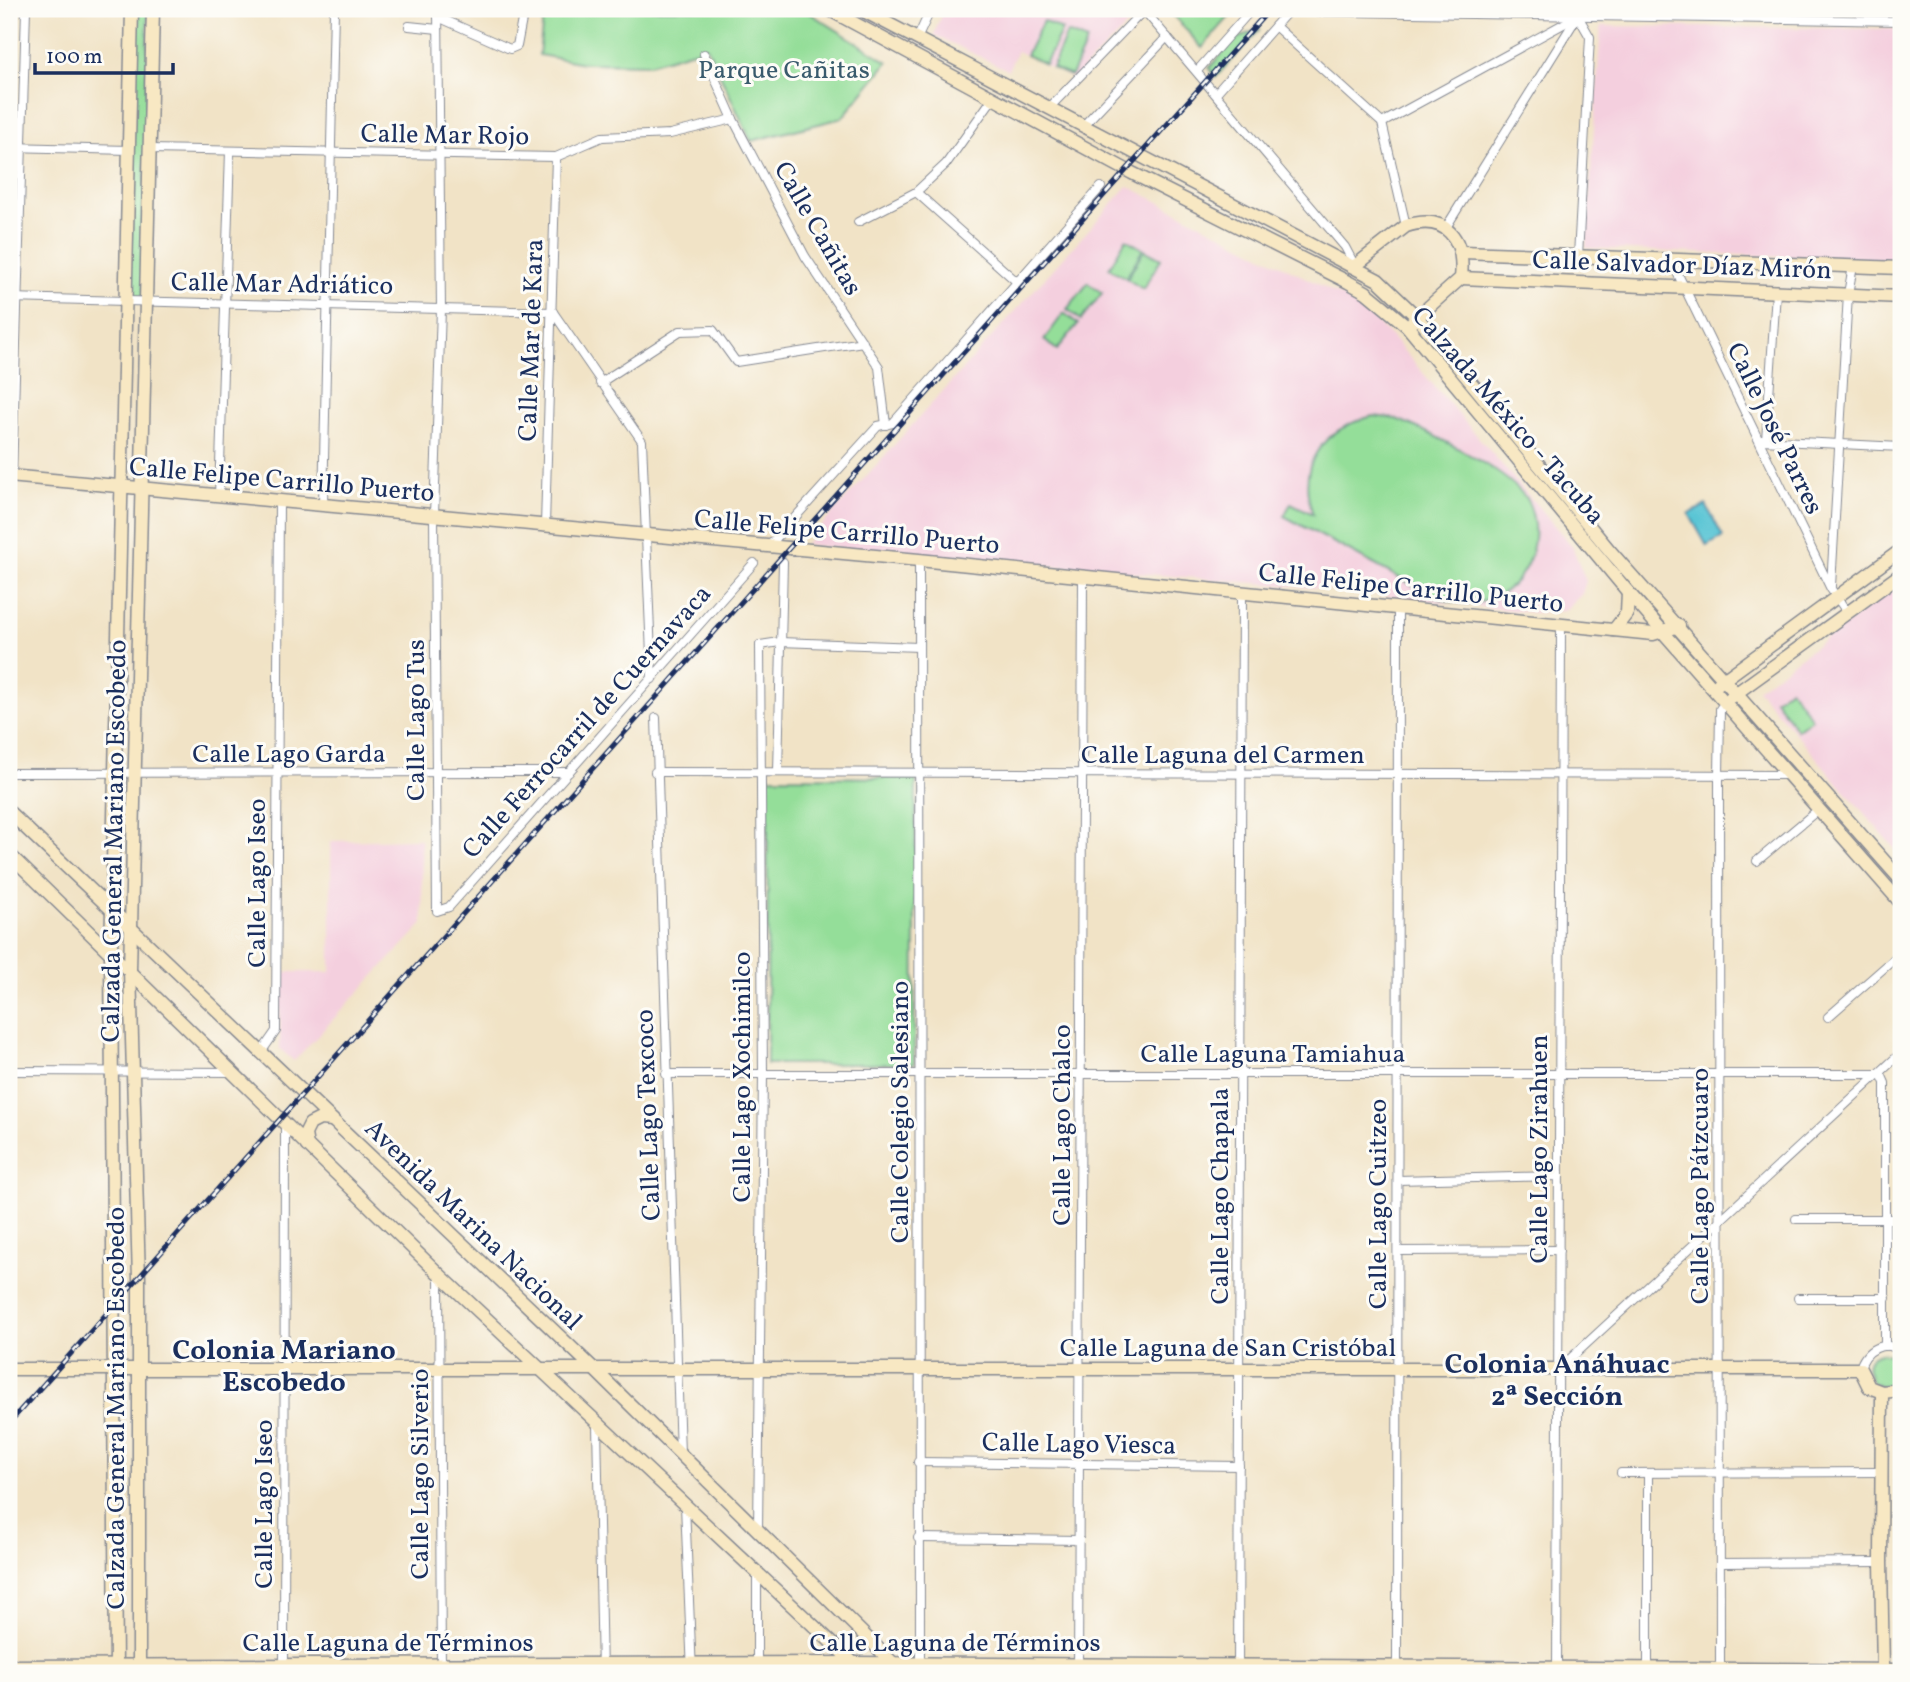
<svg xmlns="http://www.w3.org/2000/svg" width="1910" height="1682" viewBox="0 0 1910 1682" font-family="Vollkorn,serif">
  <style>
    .built { fill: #f4cfde }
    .green { fill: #94de99; stroke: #58867c; stroke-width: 2 }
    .water { fill: #59c4d4; stroke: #3a7a99; stroke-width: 2 }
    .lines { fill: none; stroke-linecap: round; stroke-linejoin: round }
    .street-casing { stroke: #868992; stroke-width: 10 }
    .secondary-casing { stroke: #868992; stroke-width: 15 }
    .street { stroke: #fff; stroke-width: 8 }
    .secondary { stroke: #f8e8c3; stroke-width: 12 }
    .rail-casing { stroke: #1b2f5e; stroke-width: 5 }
    .rail { stroke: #fdfcf7; stroke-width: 2.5; stroke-dasharray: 8; stroke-linecap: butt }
    .labels { text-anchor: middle; stroke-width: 6; stroke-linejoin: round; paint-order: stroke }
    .park-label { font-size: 26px; fill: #395b6d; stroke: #fdfcf7 }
    .street-label { font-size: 26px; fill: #1b2f5e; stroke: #fdfcf7 }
    .neighbourhood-label { font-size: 28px; font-weight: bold; fill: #1b2f5e; stroke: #fdfcf7 }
  </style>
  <rect width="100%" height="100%" fill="#fdfcf7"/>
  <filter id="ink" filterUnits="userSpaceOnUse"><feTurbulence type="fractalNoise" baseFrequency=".0143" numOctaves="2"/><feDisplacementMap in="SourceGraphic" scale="14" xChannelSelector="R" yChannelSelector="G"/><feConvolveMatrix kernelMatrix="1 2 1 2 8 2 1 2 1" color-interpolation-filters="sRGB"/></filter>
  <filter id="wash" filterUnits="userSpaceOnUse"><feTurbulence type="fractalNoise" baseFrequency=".00686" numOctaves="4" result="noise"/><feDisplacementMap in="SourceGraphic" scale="28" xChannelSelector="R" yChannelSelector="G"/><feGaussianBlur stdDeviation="1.57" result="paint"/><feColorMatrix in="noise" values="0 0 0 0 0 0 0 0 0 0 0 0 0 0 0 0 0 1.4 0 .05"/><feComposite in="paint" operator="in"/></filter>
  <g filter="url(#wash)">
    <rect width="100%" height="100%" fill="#f1e3c6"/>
    <g class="built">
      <path d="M943,9h192l4,5 -66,65 -56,-28 -9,19 -74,-35z"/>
      <path d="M1601,26l300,3v233l-315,-14z"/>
      <path d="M1128,186l217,112 29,22 18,17 180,209 14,35 -4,13 -18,17 -29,2 -219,-25 -512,-43z"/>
      <path d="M1901,583v273l-144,-167z"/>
      <path d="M421,839l2,85 -129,137 -14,-12v-77h51v-131z"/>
    </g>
    <g class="green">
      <path d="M135,9h13l-5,288h-14z"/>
      <path d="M544,9h259l85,53 -46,56 -91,23 -44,-94 -58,17 -65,-1 -45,-8z"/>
      <path d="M1168,9h68l-34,39z"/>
      <path d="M1043,21l19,9 -17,34 -19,-9z"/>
      <path d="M1260,29l-44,48 -7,-9 26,-29z"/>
      <path d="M1067,33l20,8 -16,35 -19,-8z"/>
      <path d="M1126,239l17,10 -17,29 -17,-10z"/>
      <path d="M1144,250l17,9 -18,30 -16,-10z"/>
      <path d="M1088,283l14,10 -21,27 -14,-11z"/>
      <path d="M1064,313l14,11 -21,26 -13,-10z"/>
      <path d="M1373,416c8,1 18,1 26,4 30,12 116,54 129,82 19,42 -6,95 -53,101 -15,2 -28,-2 -42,-7l-149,-80 7,-13 22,11c-19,-51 12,-86 60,-98z"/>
      <path d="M1790,688l22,31 -15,11 -22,-31z"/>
      <path d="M768,777l148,1 -2,286h-147z"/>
      <path d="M1880,1353l10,2 11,10v17l-19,4 -10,-4c-6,-13 -9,-24 8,-29z"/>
    </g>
    <path class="water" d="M1706,505l17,32 -16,9 -18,-32z"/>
  </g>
  <g filter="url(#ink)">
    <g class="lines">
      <g class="street-casing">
        <g id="street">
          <path d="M438,9l3,300 -7,206 3,396 12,-4 305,-344"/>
          <path d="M1143,9l202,238 10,19"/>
          <path d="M1288,11l613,10"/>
          <path d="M438,17l72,32 7,-3 7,-37"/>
          <path d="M409,26l29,3"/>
          <path d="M1275,26l107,97 24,103"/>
          <path d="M917,39l14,-30"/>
          <path d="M704,54l29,65 72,137 74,111 7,58"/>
          <path d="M1197,71l55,-62"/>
          <path d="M1216,93l74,-84"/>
          <path d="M1049,108l95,-98"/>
          <path d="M1382,123l196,-107 12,21 -12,219"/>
          <path d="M1083,126l84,-89"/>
          <path d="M9,147l120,3"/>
          <path d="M150,149l406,8 46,-20 68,-3 63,-15"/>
          <path d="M916,192l101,90"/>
          <path d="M858,222l58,-30 30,-28 47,-66"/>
          <path d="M1445,229l137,-220"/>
          <path d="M1671,260l160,329 16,23"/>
          <path d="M9,298l544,14"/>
          <path d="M553,312l89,129 10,238"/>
          <path d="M600,383l80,-52 33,-1 23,32 127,-20"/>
          <path d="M1761,440l140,7"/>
          <path d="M1766,440l10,-148"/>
          <path d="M12,477l14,-468"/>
          <path d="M219,496l11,-345"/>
          <path d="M323,505l11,-496"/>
          <path d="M545,525l11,-368"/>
          <path d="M769,546l109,-120 15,-3 208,-236"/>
          <path d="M919,560l1,1104"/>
          <path d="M1831,586l17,-292 5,-28"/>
          <path d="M656,718l24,736"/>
          <path d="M655,772l1135,3"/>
          <path d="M778,772l5,-210"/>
          <path d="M9,773l560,-1"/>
          <path d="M1757,861l62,-52"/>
          <path d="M1828,1017l73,-64"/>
          <path d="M262,1051l14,-20 3,-530"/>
          <path d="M9,1071l224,1"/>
          <path d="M666,1074h1215l4,9v263"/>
          <path d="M1398,1180l161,-4"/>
          <path d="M1796,1219h105"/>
          <path d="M1398,1251l161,-1"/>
          <path d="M439,1274l2,399"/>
          <path d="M1798,1298h88"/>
          <path d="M1860,1369c4,-19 25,-31 41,-17"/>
          <path d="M1558,1370l343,-317"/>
          <path d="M597,1425l5,248"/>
          <path d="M918,1462l321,4"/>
          <path d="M1621,1473l260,-1"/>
          <path d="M685,1505l7,168"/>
          <path d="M758,1531l5,-457 -3,-429 20,-3 139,5"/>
          <path d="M918,1538l161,2"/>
          <path d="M1721,1563l160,-1"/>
          <path d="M757,1574v99"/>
          <path d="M1648,1669v-196"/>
          <path d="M1720,1670l-1,-893 1,-68 6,-8"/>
          <path d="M1557,1672l4,-1047"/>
          <path d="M284,1673l1,-547"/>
          <path d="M1078,1673l5,-1096"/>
          <path d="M1238,1673l4,-1081"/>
          <path d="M1397,1673l1,-1065"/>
        </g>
      </g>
      <g class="secondary-casing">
        <g id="secondary">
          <path d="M828,9l304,164 216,109 18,10 41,34 221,266 273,311"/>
          <path d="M860,9l518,271 39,37 193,234 291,329"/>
          <path d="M1462,252l439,16"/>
          <path d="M1355,266l51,-40c41,-13 59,14 55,52l-49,44"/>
          <path d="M1461,278l440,19"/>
          <path d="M9,476l910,84 734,74 26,-8"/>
          <path d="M1614,630l13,-17 1,-21"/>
          <path d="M1718,684l183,-134"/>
          <path d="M1731,697l170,-123"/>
          <path d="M9,812l586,558 308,303"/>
          <path d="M9,854l430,420 425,399"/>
          <path d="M307,1146l-2,-12 5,-10 10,-5 12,1"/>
          <path d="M9,1369h1851l9,18 13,5 19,-2"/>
          <path d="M1882,1392l-1,170 2,109"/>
          <path d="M9,1666l845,-3 1047,7"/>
          <path d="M139,1670v-391l-9,-309 23,-961"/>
          <path d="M116,1671l-5,-718 21,-944"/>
        </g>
      </g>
      <use href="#street" class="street"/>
      <use href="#secondary" class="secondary"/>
      <g class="rail-casing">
        <path id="rail" d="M9,1423l1261,-1414"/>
      </g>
      <use href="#rail" class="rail"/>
    </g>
  </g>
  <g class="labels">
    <g class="park-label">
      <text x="784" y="78">Parque Cañitas</text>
    </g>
    <g class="street-label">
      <text transform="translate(445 134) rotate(1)" y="9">Calle Mar Rojo</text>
      <text transform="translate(819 228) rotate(60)" y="9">Calle Cañitas</text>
      <text transform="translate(1682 264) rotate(2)" y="9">Calle Salvador Díaz Mirón</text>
      <text transform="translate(282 283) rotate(1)" y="9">Calle Mar Adriático</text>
      <text transform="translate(530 340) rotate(-88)" y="9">Calle Mar de Kara</text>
      <text transform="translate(1509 415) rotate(49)" y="9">Calzada México - Tacuba</text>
      <text transform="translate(1776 428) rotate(64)" y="9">Calle José Parres</text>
      <text transform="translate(282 479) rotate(5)" y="9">Calle Felipe Carrillo Puerto</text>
      <text transform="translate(847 531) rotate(5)" y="9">Calle Felipe Carrillo Puerto</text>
      <text transform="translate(1411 587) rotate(6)" y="9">Calle Felipe Carrillo Puerto</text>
      <text transform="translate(415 720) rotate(-90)" y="9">Calle Lago Tus</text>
      <text transform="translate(586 721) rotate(-48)" y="9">Calle Ferrocarril de Cuernavaca</text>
      <text x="289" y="762">Calle Lago Garda</text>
      <text x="1223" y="763">Calle Laguna del Carmen</text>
      <text transform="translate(113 841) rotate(-89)" y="9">Calzada General Mariano Escobedo</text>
      <text transform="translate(256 883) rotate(-90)" y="9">Calle Lago Iseo</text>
      <text x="1273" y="1062">Calle Laguna Tamiahua</text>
      <text transform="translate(741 1077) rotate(-90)" y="9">Calle Lago Xochimilco</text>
      <text transform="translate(899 1112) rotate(-90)" y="9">Calle Colegio Salesiano</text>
      <text transform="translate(647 1115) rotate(-92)" y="9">Calle Lago Texcoco</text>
      <text transform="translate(1061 1125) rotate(-90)" y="9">Calle Lago Chalco</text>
      <text transform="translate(1538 1149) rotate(-90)" y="9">Calle Lago Zirahuen</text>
      <text transform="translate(1699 1186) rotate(-90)" y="9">Calle Lago Pátzcuaro</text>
      <text transform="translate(1219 1196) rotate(-90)" y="9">Calle Lago Chapala</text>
      <text transform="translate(1377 1204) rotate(-90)" y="9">Calle Lago Cuitzeo</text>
      <text transform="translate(474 1224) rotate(44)" y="9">Avenida Marina Nacional</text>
      <text x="1228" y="1356">Calle Laguna de San Cristóbal</text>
      <text transform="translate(115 1408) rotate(-90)" y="9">Calzada General Mariano Escobedo</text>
      <text transform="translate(1079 1443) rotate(1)" y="9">Calle Lago Viesca</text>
      <text transform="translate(419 1474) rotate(-90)" y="9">Calle Lago Silverio</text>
      <text transform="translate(263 1504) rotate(-90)" y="9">Calle Lago Iseo</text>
      <text x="388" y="1651">Calle Laguna de Términos</text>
      <text x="955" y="1651">Calle Laguna de Términos</text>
    </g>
    <g class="neighbourhood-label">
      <text x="284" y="1359">Colonia Mariano<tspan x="284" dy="32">Escobedo</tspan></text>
      <text x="1557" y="1373">Colonia Anáhuac<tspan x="1557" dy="32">2ª Sección</tspan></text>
    </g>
  </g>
  <rect width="1910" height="1682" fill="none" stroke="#fdfcf7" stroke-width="35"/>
  <path d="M35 63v10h138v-10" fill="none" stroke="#1b2f5e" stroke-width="3.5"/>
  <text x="46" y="63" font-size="21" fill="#1b2f5e" stroke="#fdfcf7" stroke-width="5" paint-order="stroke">100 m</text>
</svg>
